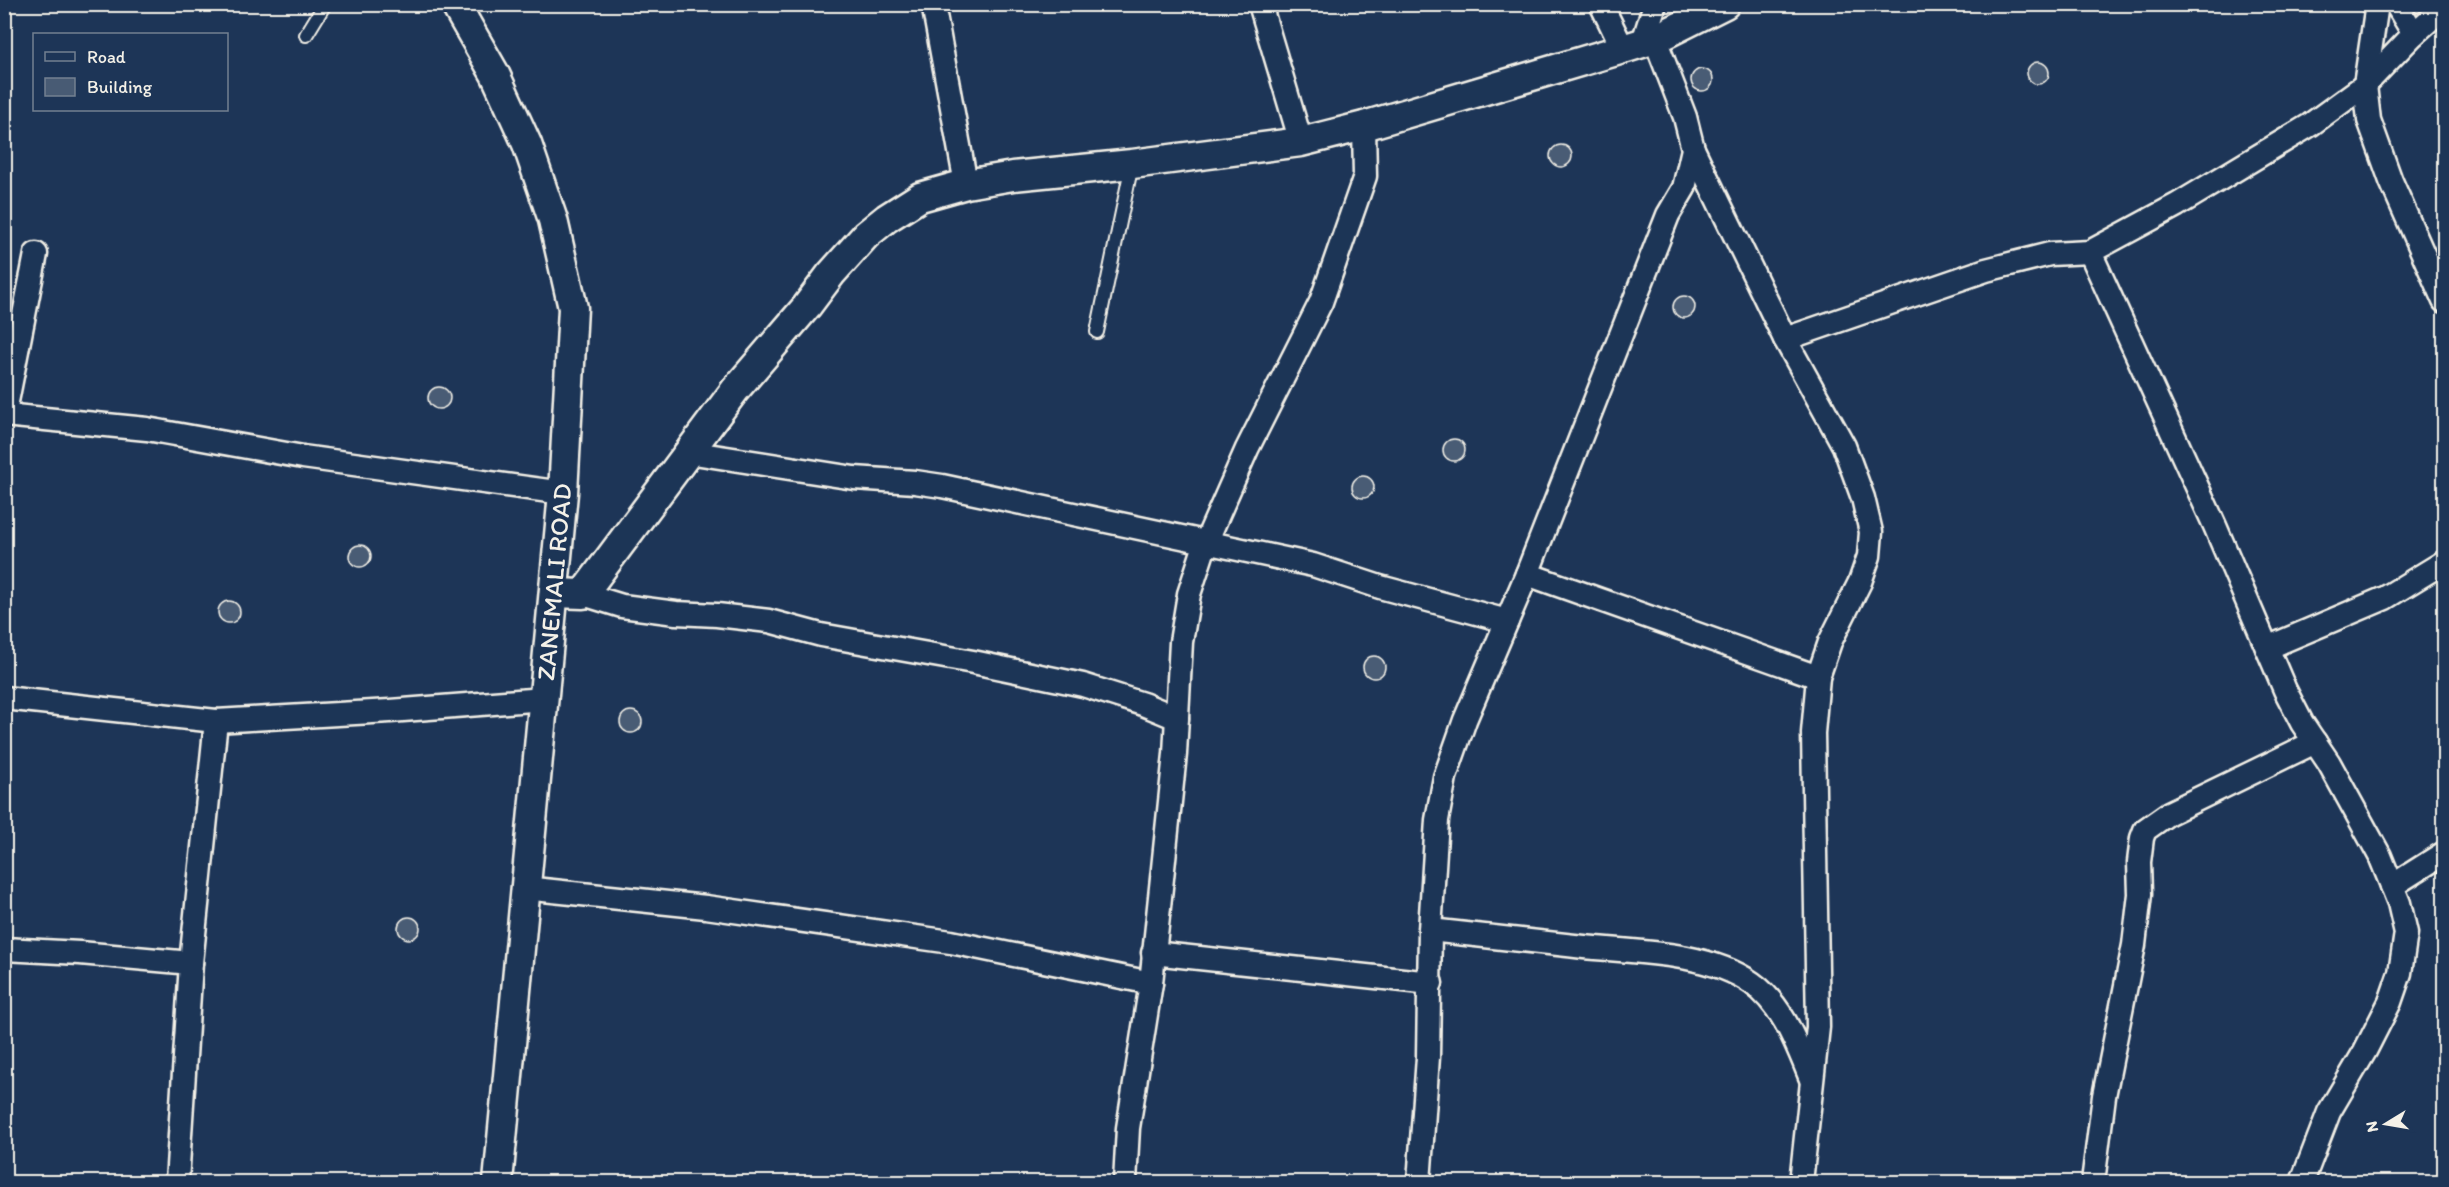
<svg xmlns="http://www.w3.org/2000/svg" width="2449" height="1187" viewBox="0 0 2449 1187" font-family="Itim,sans-serif">
  <style>
    .building { fill: #485b74; stroke: #f4f1e8; stroke-width: 1.5 }
    .lines { fill: none; stroke-linecap: round; stroke-linejoin: round }
    .service-casing { stroke: #f4f1e8; stroke-width: 16 }
    .minor-casing { stroke: #f4f1e8; stroke-width: 27 }
    .tertiary-casing { stroke: #f4f1e8; stroke-width: 33 }
    .service { stroke: #1d3557; stroke-width: 12 }
    .minor { stroke: #1d3557; stroke-width: 22 }
    .tertiary { stroke: #1d3557; stroke-width: 28 }
    .labels { text-anchor: middle; stroke-width: 4.5; stroke-linejoin: round; paint-order: stroke }
    .street-label { font-size: 26px; fill: #f4f1e8; stroke: #1d3557 }
  </style>
  <rect width="100%" height="100%" fill="#1d3557"/>
  <filter id="ink" filterUnits="userSpaceOnUse"><feTurbulence type="fractalNoise" baseFrequency=".0167" numOctaves="2"/><feDisplacementMap in="SourceGraphic" scale="12" xChannelSelector="R" yChannelSelector="G"/><feConvolveMatrix kernelMatrix="1 2 1 2 8 2 1 2 1" color-interpolation-filters="sRGB"/></filter>
  <g filter="url(#ink)">
    <g class="building">
      <circle cx="2038" cy="73" r="11"/>
      <circle cx="1702" cy="80" r="11"/>
      <circle cx="1561" cy="156" r="11"/>
      <circle cx="1684" cy="307" r="11"/>
      <circle cx="439" cy="398" r="11"/>
      <circle cx="1454" cy="450" r="11"/>
      <circle cx="1363" cy="487" r="11"/>
      <circle cx="360" cy="556" r="11"/>
      <circle cx="229" cy="612" r="11"/>
      <circle cx="1374" cy="667" r="11"/>
      <circle cx="631" cy="722" r="11"/>
      <circle cx="409" cy="928" r="11"/>
    </g>
    <g class="lines">
      <g class="service-casing">
        <g id="service">
          <path d="M306,35l19,-31"/>
          <path d="M1097,332l35,-168"/>
        </g>
      </g>
      <g class="minor-casing">
        <g id="minor">
          <path d="M933,4l33,180"/>
          <path d="M1260,4l41,138"/>
          <path d="M1601,4l22,45"/>
          <path d="M2377,4l-12,81 4,35 22,61 53,120"/>
          <path d="M2396,4l18,30"/>
          <path d="M1643,42l12,-38"/>
          <path d="M1693,149l92,190 59,107 19,52 8,34 -2,24 -9,26 -30,60 -12,35 -5,56 5,294 -17,155"/>
          <path d="M2090,252l125,274 70,164 17,33 27,40 51,93 19,47 7,30 -6,40 -10,29 -25,49 -36,61 -27,70"/>
          <path d="M1785,339l201,-69 64,-16 40,-2 87,-47 133,-80 55,-40 49,-51 30,-27"/>
          <path d="M4,415l143,14 156,28 260,36"/>
          <path d="M4,417l32,-163"/>
          <path d="M688,452l166,26 61,4 27,4 371,79 67,22 127,34"/>
          <path d="M1527,574l291,103"/>
          <path d="M583,594l39,12 54,7 41,2 52,6 52,14 152,27 110,23 60,19 34,14"/>
          <path d="M2267,648l118,-50 59,-36"/>
          <path d="M4,698l212,23 174,-10 154,-12"/>
          <path d="M2392,886l52,-33"/>
          <path d="M524,888l182,19 245,35 200,41"/>
          <path d="M1430,930c52,6 103,11 154,17 52,5 124,5 168,36 31,22 45,62 59,96"/>
          <path d="M4,949l76,4 111,10"/>
          <path d="M1153,953l278,30"/>
          <path d="M177,1182l14,-219 25,-242"/>
          <path d="M1125,1182l3,-54 23,-145 24,-229 6,-112 8,-48 17,-52 41,-93 74,-147 44,-126 -1,-50"/>
          <path d="M1419,1182l9,-125 2,-127 7,-110 8,-43 20,-57 62,-146 141,-359 16,-27 9,-39 -8,-32 -30,-78"/>
          <path d="M2093,1182l11,-86 30,-151 6,-51 -1,-32 3,-24 3,-8 24,-17 146,-71"/>
        </g>
      </g>
      <g class="tertiary-casing">
        <g id="tertiary">
          <path d="M455,4l40,70 32,70 26,76 20,88 -10,185 -65,689"/>
          <path d="M554,593l29,1 152,-204 72,-84 24,-32 35,-39 21,-17 33,-21 46,-13 47,-8 119,-12 169,-22 63,-16 259,-77 32,-10 70,-35"/>
        </g>
      </g>
      <use href="#service" class="service"/>
      <use href="#minor" class="minor"/>
      <use href="#tertiary" class="tertiary"/>
    </g>
  </g>
  <g class="labels">
    <g class="street-label">
      <text transform="translate(554 582) rotate(-85)" y="9">ZANEMALI ROAD</text>
    </g>
  </g>
  <rect width="2449" height="1187" fill="none" stroke="#1d3557" stroke-width="24"/>
  <rect x="12" y="12" width="2425" height="1163" fill="none" stroke="#f4f1e8" stroke-width="2" filter="url(#ink)"/>
  <rect x="33" y="33" width="195" height="78" fill="#1d3557" stroke="#738091" stroke-width="1.5"/>
  <rect x="45" y="52" width="30" height="9" fill="#1d3557" stroke="#738091" stroke-width="1.5"/>
  <text x="87" y="63" font-size="18" fill="#f4f1e8">Road</text>
  <rect x="45" y="78" width="30" height="18" fill="#485b74" stroke="#738091" stroke-width="1.5"/>
  <text x="87" y="93" font-size="18" fill="#f4f1e8">Building</text>
  <g transform="translate(2386 1124) rotate(259)" stroke="#1d3557" stroke-width="4.5" paint-order="stroke">
  <path d="M0-4.5L10 22L0 15L-10 22Z" fill="#f4f1e8"/>
  <text y="-9" font-size="16" font-weight="bold" text-anchor="middle" fill="#f4f1e8">N</text>
  </g>
</svg>
